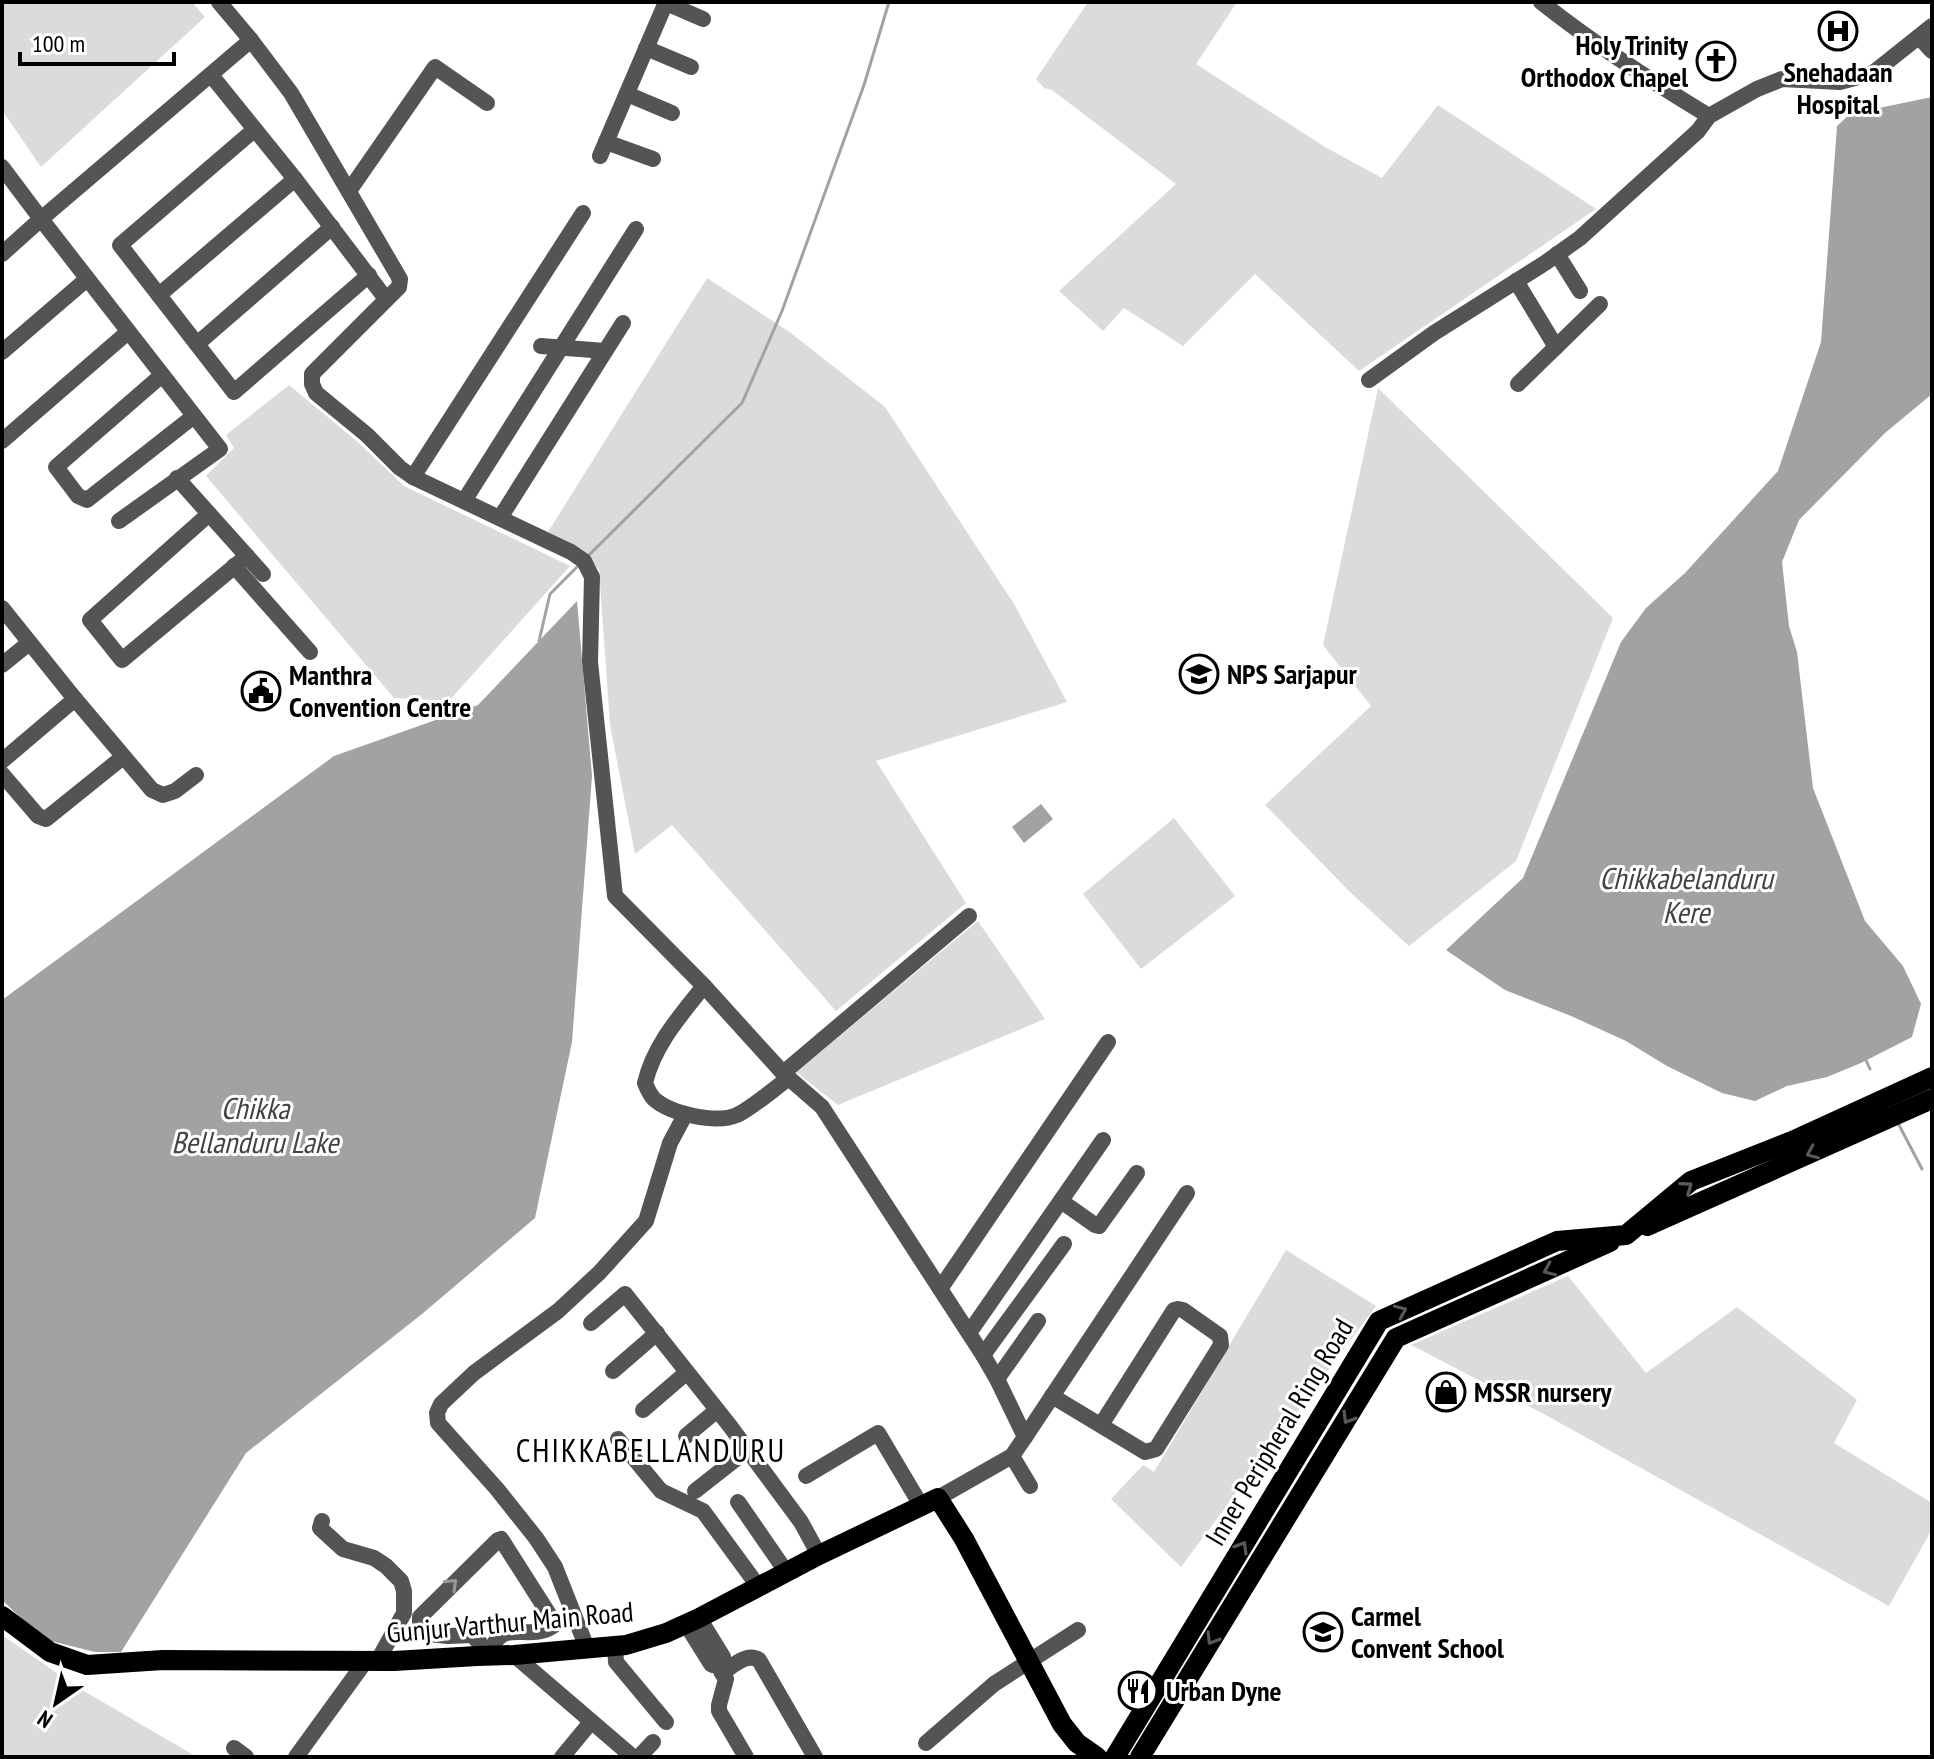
<svg xmlns="http://www.w3.org/2000/svg" width="1934" height="1759" viewBox="0 0 1934 1759" font-family="'PT Sans Narrow',sans-serif">
  <style>
    .green { fill: #dbdbdb }
    .water { fill: #a2a2a2 }
    .lines { fill: none; stroke-linecap: round; stroke-linejoin: round }
    .stream { stroke: #a2a2a2; stroke-width: 3 }
    .minor { stroke: #545454; stroke-width: 16 }
    .major { stroke: #000; stroke-width: 20 }
    .oneway { stroke: #595959 }
    .oneway2 { stroke: #989898 }
    .labels { text-anchor: middle; stroke-width: 6; stroke-linejoin: round; paint-order: stroke }
    .poi-label { font-size: 28px; font-weight: bold; fill: #000; stroke: #fff; text-anchor: start }
    .street-label { font-size: 28px; fill: #000; stroke: #fff }
    .water-label { font-size: 30px; font-style: italic; fill: #434343; stroke: #fff }
    .quarter-label { font-size: 32px; letter-spacing: 2px; fill: #000; stroke: #fff }
  </style>
  <rect width="100%" height="100%" fill="#fff"/>
  <g class="green">
    <path d="M2,2h190l13,15 -164,150 -39,-57z"/>
    <path d="M1088,2h149l-41,62 129,83 57,31 56,-73 158,104 -237,162 -104,-97 -72,72 -59,-38 -21,23 -44,-40 117,-107 -124,-94 -8,-2 -8,-9z"/>
    <path d="M707,278l84,55 94,74 129,197 53,98 -191,59 90,142 -130,108 -164,-186 -37,29 -25,-129 -11,-156 -35,-29 -16,-8z"/>
    <path d="M289,385l70,58 45,43 166,80 -121,135 -55,-3 -188,-222 28,-28 -8,-13z"/>
    <path d="M1378,388l235,230 -97,243 -107,85 -59,-54 -85,-87 106,-99 -48,-61z"/>
    <path d="M1174,818l61,78 -94,73 -58,-75z"/>
    <path d="M978,921l67,98 -207,86 -42,-33z"/>
    <path d="M1286,1250l90,56 -195,261 -70,-68 32,-34 11,7z"/>
    <path d="M1568,1276l78,97 91,-66 120,93 -23,43 98,60v26l-43,77 -347,-193 -131,-68z"/>
    <path d="M2,1635l75,52 120,70h-195z"/>
  </g>
  <g class="water">
    <path d="M1932,97v297l-47,39 -86,87 -17,42 7,64 8,26 16,136 52,133 38,45 18,38 -9,33 -51,26 -34,14 -40,9 -32,15 -33,-8 -55,-27 -41,-25 -55,-25 -66,-26 -59,-40 77,-72 98,-236 25,-34 39,-35 93,-102 43,-129 16,-216 13,-12z"/>
    <path d="M577,601l15,175 -20,266 -37,176 -113,96 -176,139 -125,199h-26l-52,-13 -41,-39v-600l332,-244 144,-51z"/>
    <path d="M1041,804l12,15 -29,24 -12,-16z"/>
  </g>
  <g class="lines">
    <g class="stream">
      <path d="M588,556l154,-153 40,-92 82,-226 25,-83"/>
      <path d="M539,641l11,-47 30,-30"/>
      <path d="M1865,1058l5,11"/>
      <path d="M1899,1125l23,44"/>
    </g>
    <g class="minor">
      <path d="M219,2l32,38 40,53 109,186 -1,8 -87,87v10l4,9 51,42 33,33 13,9 158,75 13,9 8,16 -2,85 25,234 89,90 79,87 39,34 161,248 14,24 28,58 -13,19 -74,42"/>
      <path d="M1541,2c53,42 110,79 168,114"/>
      <path d="M666,3l37,16"/>
      <path d="M1919,37l13,14"/>
      <path d="M646,48l45,19"/>
      <path d="M211,75l84,104 91,120"/>
      <path d="M627,94l45,19"/>
      <path d="M254,130l-134,115 114,147 135,-117"/>
      <path d="M606,142l47,17"/>
      <path d="M600,156l66,-154"/>
      <path d="M2,167l39,52 -39,35"/>
      <path d="M349,191l86,-124 52,36"/>
      <path d="M1557,254l23,37"/>
      <path d="M1516,281l40,66"/>
      <path d="M159,295l136,-116"/>
      <path d="M197,344l135,-117"/>
      <path d="M541,346l64,5"/>
      <path d="M2,352l85,-73"/>
      <path d="M162,375l-106,92 22,29 9,4 107,-84"/>
      <path d="M1369,380l65,-47 111,-70 35,-25 118,-107 11,-15 48,-27 25,-10 58,3 33,-9 59,-47"/>
      <path d="M1518,384l82,-80"/>
      <path d="M2,441l126,-109"/>
      <path d="M413,477l170,-264"/>
      <path d="M177,478l86,96"/>
      <path d="M464,501l172,-272"/>
      <path d="M209,514l-119,106 32,40 125,-104"/>
      <path d="M500,518l123,-195"/>
      <path d="M119,521l101,-72 -179,-230 210,-179"/>
      <path d="M234,566l76,86"/>
      <path d="M2,608l73,91 77,91 11,5 12,-4 21,-16"/>
      <path d="M2,665l27,-22"/>
      <path d="M2,761l73,-62"/>
      <path d="M2,774l36,42 8,3 77,-62"/>
      <path d="M704,986c-24,30 -50,59 -59,97 2,5 5,12 9,16 17,15 62,25 83,16 15,-7 38,-27 52,-37"/>
      <path d="M783,1073l186,-157"/>
      <path d="M1061,1201l34,24 4,1 38,-53"/>
      <path d="M940,1289l168,-247"/>
      <path d="M591,1323l34,-29 105,132 71,96 18,33"/>
      <path d="M969,1333l134,-193"/>
      <path d="M983,1355l81,-111"/>
      <path d="M613,1371l44,-38"/>
      <path d="M997,1379l41,-58"/>
      <path d="M1052,1396l93,56 11,-3 65,-104 -1,-9 -37,-26 -5,-1 -4,1 -73,115"/>
      <path d="M643,1410l43,-37"/>
      <path d="M686,1436l30,-25"/>
      <path d="M1025,1437l162,-244"/>
      <path d="M618,1439l43,52 42,20 55,75"/>
      <path d="M1012,1456l18,30"/>
      <path d="M806,1476l72,-43 44,74"/>
      <path d="M695,1491l51,-40"/>
      <path d="M738,1502l49,71"/>
      <path d="M322,1521l-2,7 23,21 31,9 12,8 15,15 3,10v22l-27,49"/>
      <path d="M699,1618l24,39v3l-6,3"/>
      <path d="M686,1624l25,40 2,1 4,-2 5,10"/>
      <path d="M615,1645l1,17 50,60"/>
      <path d="M587,1648l-32,-81 -19,-29 -39,-49 -59,-66 -1,-10 4,-9 33,-31 84,-62 41,-38 47,-52 24,-78 15,-28"/>
      <path d="M514,1655l119,102"/>
      <path d="M481,1656l-1,-13 -8,-8 -24,1 -20,-2 -8,-12v-5l78,-77 3,-1 51,80 1,7c-24,17 -56,-11 -62,30"/>
      <path d="M926,1743l68,-59 84,-54"/>
      <path d="M234,1748l12,9"/>
      <path d="M296,1757l69,-95"/>
      <path d="M562,1757l29,-35"/>
      <path d="M639,1757l14,-15"/>
      <path d="M746,1757l-27,-46v-6l7,-26 -4,-6c11,-7 25,-21 37,-13l56,97"/>
    </g>
    <g class="major">
      <path d="M1647,1226l285,-127"/>
      <path d="M2,1616l48,36 37,13 76,-5 231,1 83,-5 37,-1 112,-10 40,-12 33,-15 120,-63 119,-57 26,41 98,185 15,19 20,14"/>
      <path d="M1115,1757l264,-436 178,-80 69,-6 65,-54 101,-40 140,-64"/>
      <path d="M1140,1757l256,-419 214,-96"/>
    </g>
  </g>
  <defs><path id="oneway-chevron" d="M-2-3.5L2.5 0L-2 3.5" fill="none" stroke-width="1.6" stroke-linecap="round" stroke-linejoin="round" transform="scale(2)"/></defs>
  <g class="oneway">
    <use href="#oneway-chevron" transform="translate(1812 1153) rotate(156)"/>
    <use href="#oneway-chevron" transform="translate(1687 1187) rotate(-35)"/>
    <use href="#oneway-chevron" transform="translate(1549 1270) rotate(156)"/>
    <use href="#oneway-chevron" transform="translate(1401 1311) rotate(-24)"/>
    <use href="#oneway-chevron" transform="translate(1348 1418) rotate(121)"/>
    <use href="#oneway-chevron" transform="translate(1242 1547) rotate(-59)"/>
    <use href="#oneway-chevron" transform="translate(1212 1639) rotate(121)"/>
  </g>
  <use class="oneway2" href="#oneway-chevron" transform="translate(452 1584) rotate(-44)"/>
  <defs>
    <g id="hospital-ring" transform="scale(2)"><circle r="9.5" fill="#fff" stroke="#000" stroke-width="1.5"/><path d="M-5-5h3v3.5h4V-5h3V5h-3V1.5h-4V5h-3Z" fill="#000"/></g>
    <g id="church-ring" transform="scale(2)"><circle r="9.5" fill="#fff" stroke="#000" stroke-width="1.5"/><path d="M-1.2-6h2.4v3.5h3.3v2.4h-3.3V6h-2.4V-.1h-3.3v-2.4h3.3Z" fill="#000"/></g>
    <g id="school-ring" transform="scale(2)"><circle r="9.5" fill="#fff" stroke="#000" stroke-width="1.5"/><path d="M0-5L7-2L0 1L-7-2ZM-4 1L0 2.5L4 1V4Q0 6-4 4Z" fill="#000"/></g>
    <g id="civic-ring" transform="scale(2)"><circle r="9.5" fill="#fff" stroke="#000" stroke-width="1.5"/><path d="M-.6-6.5H3V-4.5H.6V-3L4-1V1h2V6H-6V1h2V-1L-.6-3ZM-1.2 2.5V6h2.4V2.5Z" fill="#000"/></g>
    <g id="shop-ring" transform="scale(2)"><circle r="9.5" fill="#fff" stroke="#000" stroke-width="1.5"/><path d="M-5-2.5h2.3a2.7 3.5 0 0 1 5.4 0H5L5.5 6h-11ZM-1.5-2.5h3a1.5 2.3 0 0 0-3 0Z" fill="#000"/></g>
    <g id="restaurant-ring" transform="scale(2)"><circle r="9.5" fill="#fff" stroke="#000" stroke-width="1.5"/><path d="M-5-6h1v4h1v-4h1v4h1v-4h1v5L-1.5 .5V6h-2V.5L-5-1ZM5-6V6H3V1.5H1.5Q1.5-4 5-6Z" fill="#000"/></g>
  </defs>
  <g fill-rule="evenodd">
    <use href="#hospital-ring" x="1838" y="31"/>
    <use href="#church-ring" x="1716" y="61"/>
    <use href="#school-ring" x="1199" y="674"/>
    <use href="#civic-ring" x="261" y="691"/>
    <use href="#shop-ring" x="1446" y="1392"/>
    <use href="#school-ring" x="1323" y="1632"/>
    <use href="#restaurant-ring" x="1138" y="1691"/>
  </g>
  <g class="labels">
    <g class="poi-label">
      <text x="1688" y="55" text-anchor="end">Holy Trinity<tspan x="1688" dy="32">Orthodox Chapel</tspan></text>
      <text x="1838" y="82" text-anchor="middle">Snehadaan<tspan x="1838" dy="32">Hospital</tspan></text>
      <text x="1227" y="684">NPS Sarjapur</text>
      <text x="289" y="685">Manthra<tspan x="289" dy="32">Convention Centre</tspan></text>
      <text x="1474" y="1402">MSSR nursery</text>
      <text x="1351" y="1626">Carmel<tspan x="1351" dy="32">Convent School</tspan></text>
      <text x="1166" y="1701">Urban Dyne</text>
    </g>
    <g class="street-label">
      <text transform="translate(1279 1432) rotate(-59)" y="10">Inner Peripheral Ring Road</text>
      <text transform="translate(510 1622) rotate(-5)" y="10">Gunjur Varthur Main Road</text>
    </g>
    <g class="water-label">
      <text x="1686" y="889">Chikkabelanduru<tspan x="1686" dy="34">Kere</tspan></text>
      <text x="255" y="1119">Chikka<tspan x="255" dy="34">Bellanduru Lake</tspan></text>
    </g>
    <g class="quarter-label">
      <text x="651" y="1462">CHIKKABELLANDURU</text>
    </g>
  </g>
  <rect width="1934" height="1759" fill="none" stroke="#000000" stroke-width="8"/>
  <g transform="translate(56 1703) rotate(214)" stroke="#ffffff" stroke-width="6" paint-order="stroke">
  <path d="M0-6L14 30L0 20L-14 30Z" fill="#000000"/>
  <text y="-12" font-size="22" font-weight="bold" text-anchor="middle" fill="#000000">N</text>
  </g>
  <path d="M20 52v12h154v-12" fill="none" stroke="#000000" stroke-width="4"/>
  <text x="32" y="52" font-size="24" fill="#000000" stroke="#ffffff" stroke-width="6" paint-order="stroke">100 m</text>
</svg>
